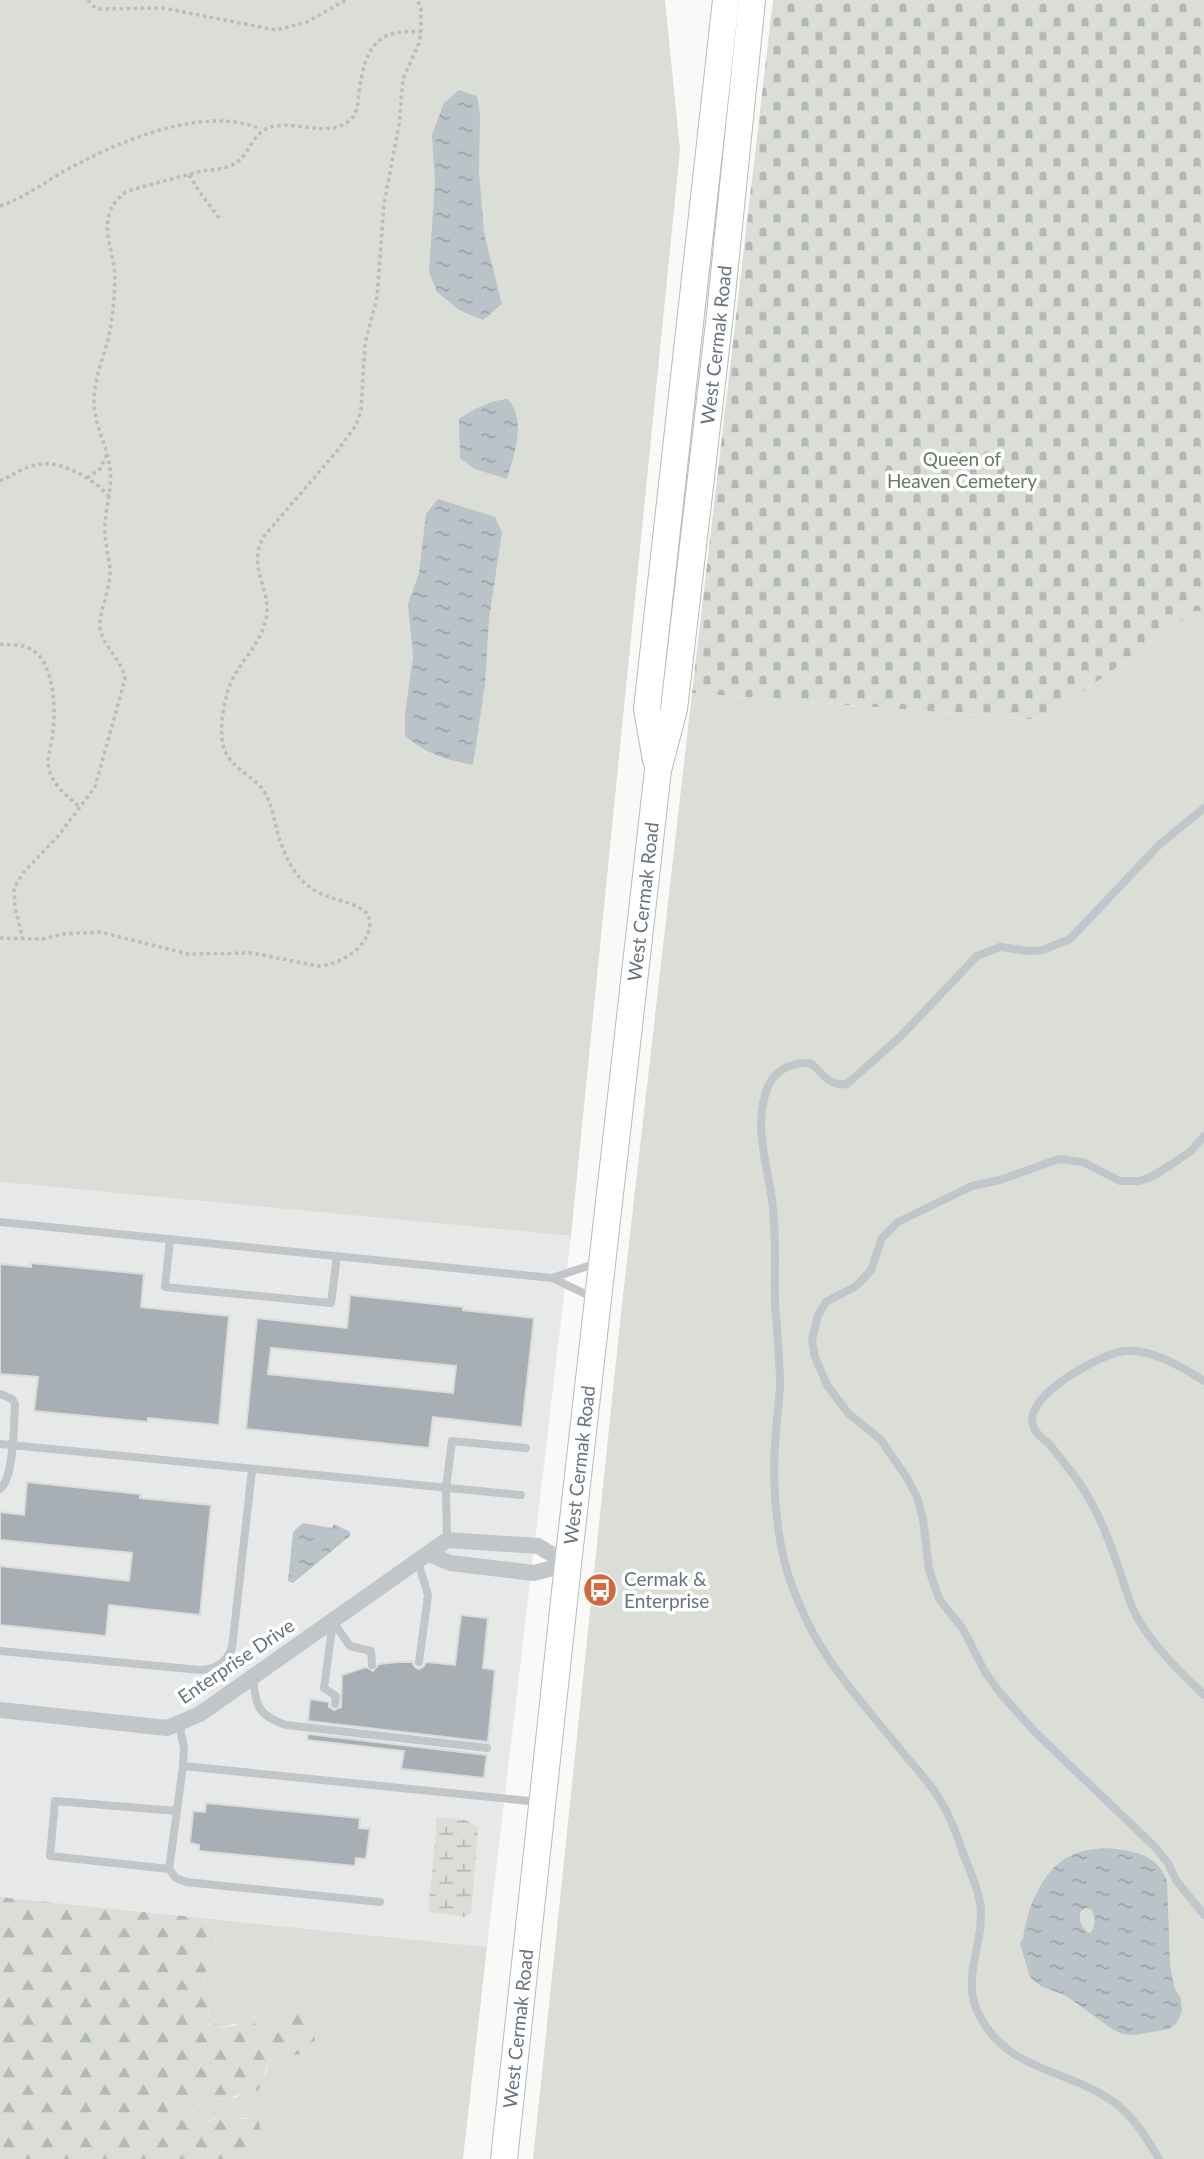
<svg xmlns="http://www.w3.org/2000/svg" width="1204" height="2159" viewBox="0 0 1204 2159" font-family="Lato,sans-serif">
  <style>
    .built { fill: #e7e9e8 }
    .green { fill: #daded7 }
    .forest { fill: url(#forest-firs) }
    .wetland { fill: url(#wetland-marsh) }
    .cemetery { fill: url(#cemetery-stones) }
    .water { fill: url(#water-ripples); fill-rule: evenodd }
    .building { fill: #a7aeb4; stroke: #dbdcda; stroke-width: 2; fill-rule: evenodd }
    .lines { fill: none; stroke-linecap: round; stroke-linejoin: round }
    .primary-casing { stroke: #b6b9bd; stroke-width: 28 }
    .path { stroke: #babdc0; stroke-width: 3.5; stroke-dasharray: 3.5 3.5; stroke-linecap: butt }
    .lane { stroke: #c2c5c9; stroke-width: 8 }
    .street { stroke: #c2c5c9; stroke-width: 16 }
    .primary { stroke: #fff; stroke-width: 26 }
    .labels { text-anchor: middle; stroke-width: 7; stroke-linejoin: round; paint-order: stroke }
    .street-label { font-size: 19px; fill: #677480; stroke: #fff }
    .park-label { font-size: 19px; fill: #687866; stroke: #fff }
    .poi-label { font-size: 19px; fill: #677480; stroke: #fff; text-anchor: start }
  </style>
  <defs>
    <pattern id="forest-firs" width="22" height="20" patternUnits="userSpaceOnUse" patternTransform="scale(1.75)"><rect width="22" height="20" fill="#daded7"/><path d="M5 1l3.5 6h-7zM16 11l3.5 6h-7z" fill="#b5b9b4"/></pattern>
    <pattern id="wetland-marsh" width="20" height="14" patternUnits="userSpaceOnUse" patternTransform="scale(1.75)"><rect width="20" height="14" fill="#daded7"/><path d="M1 5h8M5 5V1M11 12h8M15 12V8" fill="none" stroke="#b5b9b4"/></pattern>
    <pattern id="cemetery-stones" width="16" height="16" patternUnits="userSpaceOnUse" patternTransform="scale(1.75)"><rect width="16" height="16" fill="#daded7"/><path d="M2 7V4a2 2 0 0 1 4 0v3zM10 15v-3a2 2 0 0 1 4 0v3z" fill="#b5b9b4"/></pattern>
    <pattern id="water-ripples" width="26" height="14" patternUnits="userSpaceOnUse" patternTransform="scale(1.75)"><rect width="26" height="14" fill="#bac3c8"/><path d="M2 4q2-2 4 0t4 0M15 11q2-2 4 0t4 0" fill="none" stroke="#9ba3a8"/></pattern>
  </defs>
  <rect width="100%" height="100%" fill="#f9faf8"/>
  <path class="built" d="M0,1182l571,54 -84,711 -487,-50z"/>
  <g class="green">
    <path d="M0,0h665l15,150 -109,1086 -571,-54z"/>
    <path d="M1195,610l9,1v1548h-671l88,-846 71,-620 351,27z"/>
    <path d="M203,1918l284,29 -24,212h-218l17,-21 -16,-20 -30,1 -19,4 -7,-9 16,-18 12,3 18,-2 29,-22 6,-18h16l-4,-40 -20,11 -28,-4 -14,4 -13,-12 2,-17 -6,-19 4,-18 7,-16 1,-14z"/>
  </g>
  <path class="forest" d="M0,1897l203,21 13,14 -1,14 -7,16 -4,18 6,19 -2,17 13,12 31,-6 11,6 20,-11 25,-4 7,27 -8,12 -20,5h-16l-13,34 -13,-1c-12,10 -24,10 -39,7l-16,16 8,10c20,-5 41,-8 61,-1l3,16 -17,21h-245z"/>
  <path class="wetland" d="M436,1817l30,3 12,8 -7,85 -7,4 -33,-5 -3,-3c3,-31 8,-61 8,-92z"/>
  <path class="cemetery" d="M773,0h431v611h-9l-152,109 -351,-27z"/>
  <g class="water">
    <path d="M459,90l18,6 3,18 -1,58 5,61 18,71 -19,16 -24,-10 -22,-18 -8,-20 6,-91 -3,-46 12,-32z"/>
    <path d="M508,399c19,22 6,55 -1,80l-32,-10 -15,-11 -1,-39c15,-10 31,-19 49,-20z"/>
    <path d="M438,499l57,18 7,15 -13,87 -4,65 -12,81c-26,-5 -47,-11 -68,-29v-22l8,-57 -5,-53 11,-31 7,-59z"/>
    <path d="M303,1523l29,5 2,-4 16,8v4l-57,47 -5,-2 5,-49z"/>
    <path d="M1104,1848c27,2 53,5 63,33l3,83 4,23 7,12 1,13 -5,11 -8,6 -34,6 -13,-1 -10,-5 -47,-34 -23,-8 -12,-10 -10,-34 3,-5c5,-32 20,-73 54,-85 8,-3 18,-4 27,-5zM1086,1908l6,2c3,8 4,17 -2,23l-5,-2 -5,-10v-9z"/>
  </g>
  <g class="building">
    <path d="M31,1263l113,11 -3,33 88,9 -10,109 -71,-7v4l-114,-11 4,-34 -38,-3v-110l31,3z"/>
    <path d="M350,1295l113,12v3l71,8 -12,109 -89,-10 -4,31 -183,-19 11,-111 90,10zM271,1348l185,18 -3,27 -185,-19z"/>
    <path d="M27,1482l113,12v4l71,7 -11,110 -91,-10 -3,31 -106,-11v-59l129,15 3,-28 -132,-13v-28l24,3z"/>
    <path d="M461,1615l27,3 -5,50 12,2 -7,72 -180,-21 2,-22 19,3v5l5,3 7,-3 1,-32 24,-8 7,4 6,-7 19,-2h14l3,5 4,2 5,-3 2,-4 29,3z"/>
    <path d="M308,1734l179,21 -3,23 -83,-9 3,-18 -97,-11z"/>
    <path d="M206,1803l154,15 -1,10 11,1 -4,30 -10,-1 -1,8 -156,-15v-6l-9,-2 3,-32 12,1z"/>
  </g>
  <g class="lines">
    <g class="primary-casing">
      <g id="primary">
        <path d="M656,760l-9,-51 79,-709"/>
        <path id="s1" d="M504,2159l64,-595 90,-794 16,-61 46,-395 32,-314"/>
      </g>
    </g>
    <g class="path">
      <path d="M88,0l5,6 7,3 63,-1 113,22 31,-8 39,-22"/>
      <path d="M189,175l10,16 20,27"/>
      <path d="M0,206c23,-8 41,-21 61,-33 53,-30 141,-69 200,-44"/>
      <path d="M87,478l13,-9 7,-15"/>
      <path d="M0,481c13,-6 27,-16 41,-17 21,-3 57,17 68,33"/>
      <path d="M0,644c11,1 23,0 32,6 22,12 24,59 21,81 -1,13 -7,26 -4,38 4,17 19,28 31,38"/>
      <path d="M0,938l43,1 20,-5 37,-2 88,22 64,-1 66,13c24,-1 60,-24 50,-52 -18,-16 -44,-13 -62,-30 -14,-12 -23,-33 -28,-50 -4,-14 -6,-29 -13,-41 -10,-17 -32,-23 -40,-42 -6,-15 -3,-37 1,-53 6,-31 32,-48 39,-75 10,-32 -20,-54 -1,-87l74,-86 18,-25 5,-14 4,-67 12,-47 7,-93 15,-79 4,-46 16,-36 2,-11v-24l-4,-8"/>
      <path d="M23,940l-8,-33 -1,-19 9,-15 36,-38 36,-48 30,-108c-3,-20 -23,-33 -25,-52 -1,-16 11,-38 10,-58 -1,-14 -6,-28 -5,-42 0,-20 8,-38 5,-59 -3,-23 -16,-43 -16,-67 0,-21 9,-42 14,-62 5,-19 6,-39 7,-59 0,-33 -23,-63 11,-88 23,-8 48,-13 72,-20 12,-3 26,-2 36,-8 19,-11 16,-34 42,-38 22,-4 53,11 73,-5 9,-7 9,-19 10,-29 6,-42 15,-64 62,-60"/>
    </g>
    <g class="lane">
      <path d="M1204,1136l-13,15 -19,13 -19,12 -13,5h-20l-37,-19 -24,-3 -59,21 -28,6 -74,36 -16,16 -11,32 -7,8 -8,8 -30,16 -8,13 -6,26 3,16 12,28 21,28 33,27 26,38 10,19 6,22 6,50 5,16 6,15 23,29 22,43 16,22 33,37 122,117 12,15 8,17 28,35"/>
      <path d="M0,1222l552,56 45,-15"/>
      <path d="M170,1239l-5,48 166,16 6,-47"/>
      <path d="M552,1278l42,20"/>
      <path d="M1204,1381c-22,-14 -52,-32 -79,-30 -24,2 -102,45 -92,74 2,9 11,14 17,20 11,14 23,28 32,42 17,26 27,53 37,82 6,17 10,34 19,50 17,29 42,53 66,76"/>
      <path d="M0,1394l12,5 3,5c-1,18 -1,75 -15,85"/>
      <path d="M0,1444l521,51"/>
      <path d="M447,1540l-1,-52 6,-47 74,7"/>
      <path d="M418,1562l10,33 -9,67"/>
      <path d="M333,1622l-9,66 12,8 -1,8"/>
      <path d="M333,1622l17,24 21,5 1,14"/>
      <path d="M0,1651l200,19c16,-1 26,-7 32,-22l20,-178"/>
      <path d="M253,1677c3,29 4,38 33,48l201,23"/>
      <path d="M183,1766l356,36"/>
      <path d="M177,1811l-122,-10 -5,55 119,13 7,9 10,4 194,20"/>
      <path d="M169,1869l14,-103 1,-18 -5,-25"/>
      <path d="M1159,2159c-13,-22 -27,-45 -48,-59 -47,-32 -102,-28 -132,-85 -18,-35 3,-66 2,-101 0,-21 -11,-42 -18,-61 -6,-18 -13,-37 -23,-53 -10,-17 -23,-31 -36,-46 -32,-40 -68,-78 -92,-123 -15,-29 -27,-59 -32,-91 -5,-31 -7,-64 -5,-96 1,-19 4,-38 5,-58 0,-28 -3,-55 -5,-83 -1,-35 2,-69 -3,-103 -5,-36 -18,-73 -6,-108 6,-21 24,-30 44,-29 14,10 18,24 37,21l53,-47 77,-81 23,-9 30,4 13,-1 27,-11 89,-94 45,-37"/>
    </g>
    <g class="street">
      <path d="M429,1554l21,9 84,10 34,-9"/>
      <path d="M0,1710l167,18 33,-14 247,-174 91,6 30,18"/>
    </g>
    <use href="#primary" class="primary"/>
  </g>
  <defs>
    <g id="bus-disc" transform="scale(1.75)"><circle r="9.5" fill="#d2683f" stroke="#fff"/><path d="M-5-6H5V4H4V6H2V4H-2V6H-4V4H-5ZM-3.5-4V0h7V-4ZM-3.5 1.2v1.5H-2V1.2ZM2 1.2v1.5H3.5V1.2Z" fill="#fff"/></g>
  </defs>
  <g fill-rule="evenodd">
    <use href="#bus-disc" x="600" y="1590"/>
  </g>
  <g class="labels">
    <g class="street-label">
      <text dy="7" stroke="none"><textPath href="#s1" startOffset="1827">West Cermak Road</textPath></text>
      <text dy="7" stroke="none"><textPath href="#s1" startOffset="1265">West Cermak Road</textPath></text>
      <text dy="7" stroke="none"><textPath href="#s1" startOffset="698">West Cermak Road</textPath></text>
      <text transform="translate(236 1661) rotate(-34)" y="7">Enterprise Drive</text>
      <text dy="7" stroke="none"><textPath href="#s1" startOffset="131">West Cermak Road</textPath></text>
    </g>
    <g class="park-label">
      <text x="962" y="466">Queen of<tspan x="962" dy="22">Heaven Cemetery</tspan></text>
    </g>
    <g class="poi-label">
      <text x="624" y="1586">Cermak &amp;<tspan x="624" dy="22">Enterprise</tspan></text>
    </g>
  </g>
</svg>
